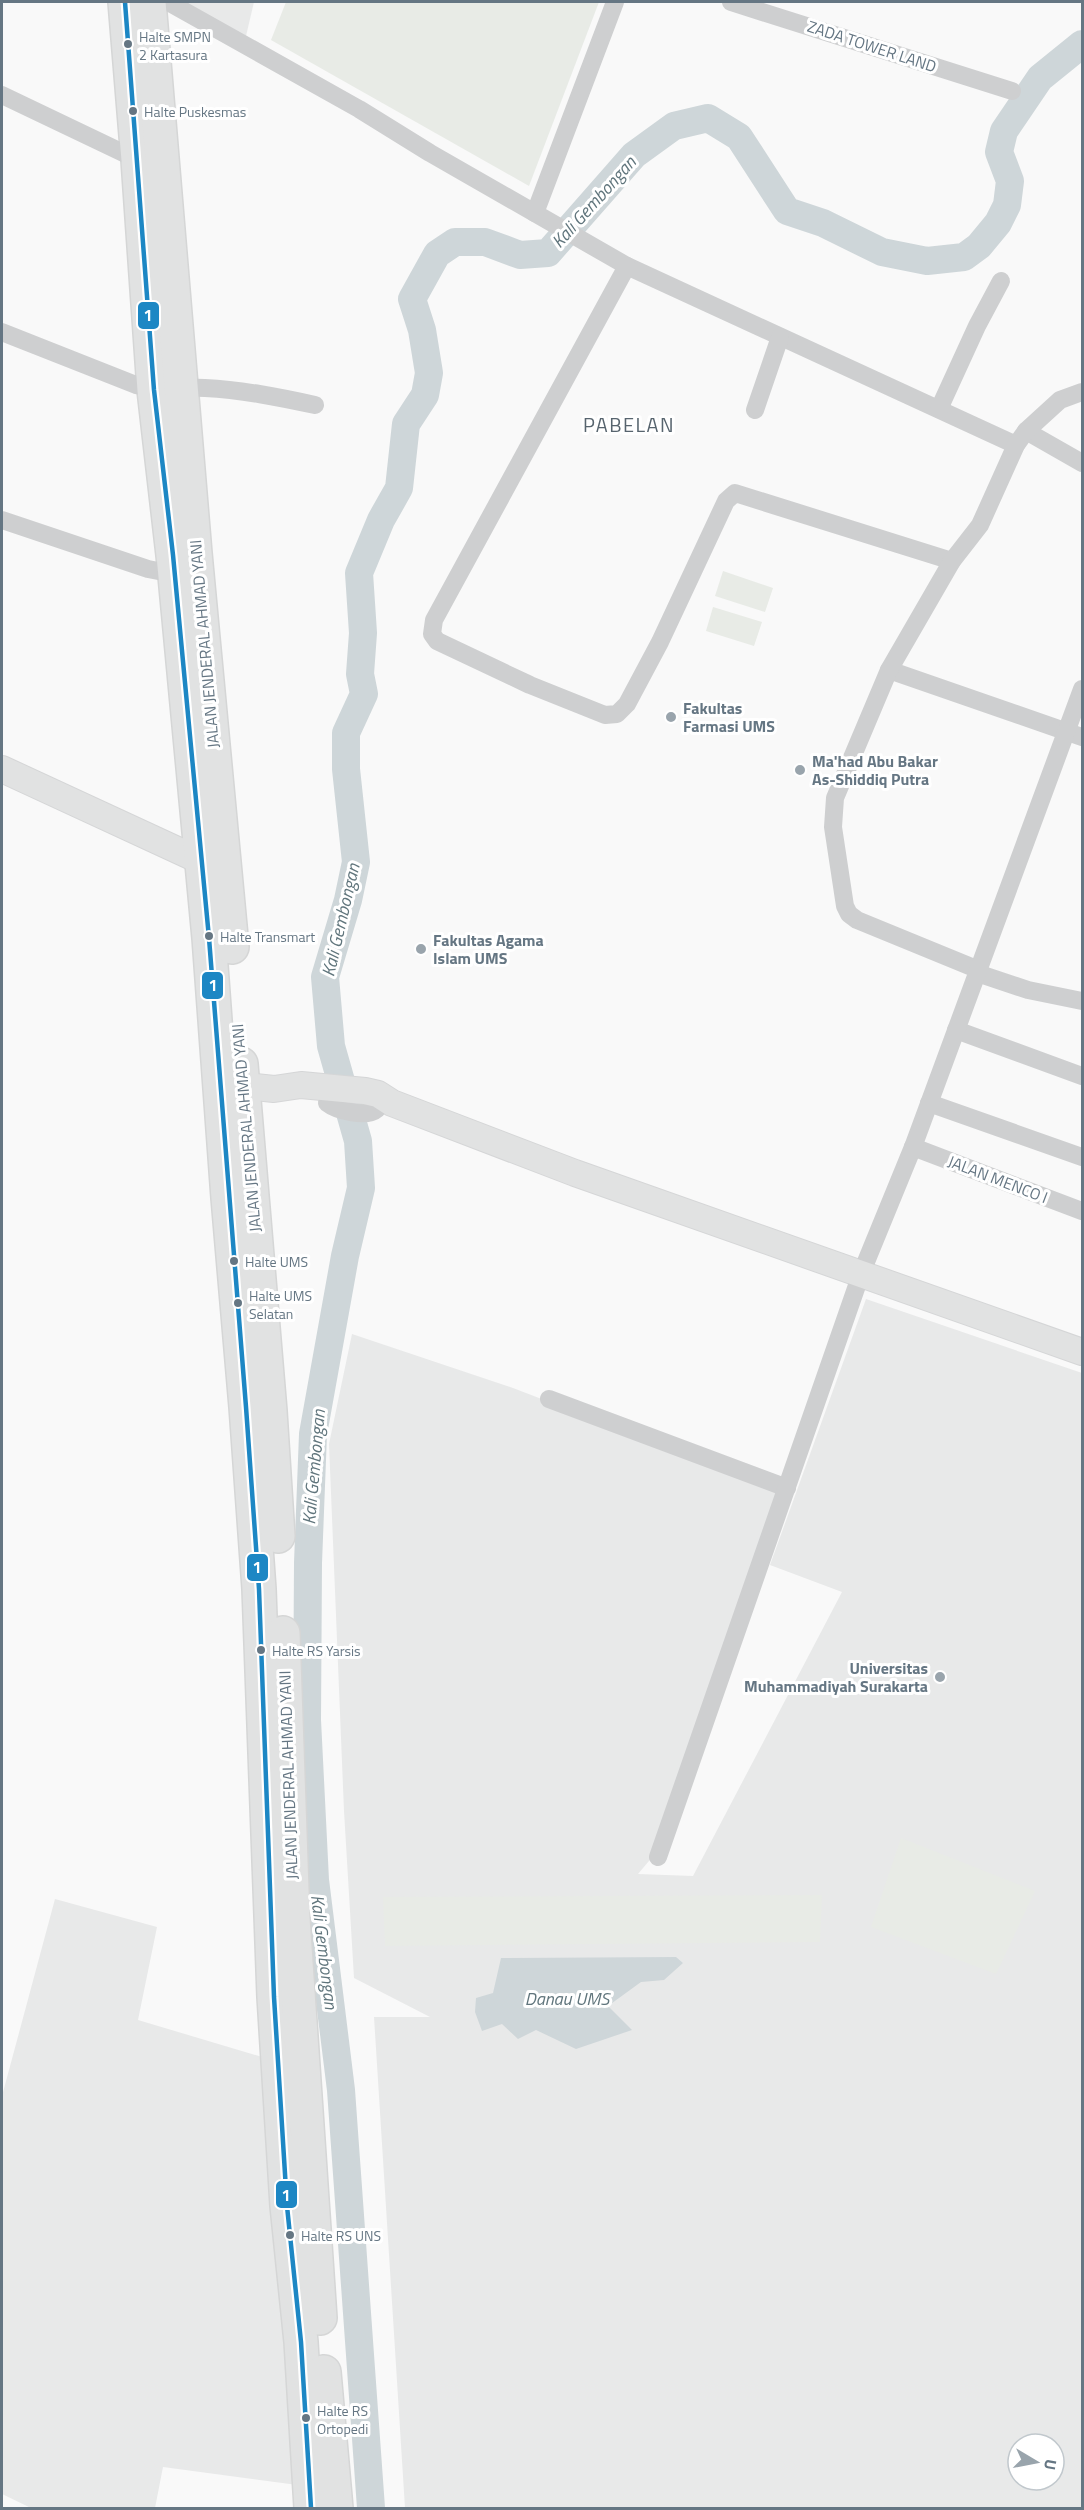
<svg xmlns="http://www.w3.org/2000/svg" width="1084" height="2510" viewBox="0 0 1084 2510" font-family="'Titillium Web',sans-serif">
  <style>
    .built { fill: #e8e9e9; fill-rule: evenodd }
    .green { fill: #e8ebe6 }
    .water { fill: #ced6d9 }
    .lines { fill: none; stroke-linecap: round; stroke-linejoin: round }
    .river { stroke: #ced6d9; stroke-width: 28 }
    .secondary-casing { stroke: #d5d6d7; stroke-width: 28 }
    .highway-casing { stroke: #d5d6d6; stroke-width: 36 }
    .street { stroke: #cecfd0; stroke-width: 18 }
    .secondary { stroke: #e1e2e2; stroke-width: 26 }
    .highway { stroke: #e1e2e2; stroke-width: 33 }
    .bus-1-casing { stroke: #fff; stroke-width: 9 }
    .bus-1 { stroke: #1d87c4; stroke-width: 4.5 }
    .bus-dot { fill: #657683; stroke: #fff; stroke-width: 2 }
    .poi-dot { fill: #99a4ac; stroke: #fff; stroke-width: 2 }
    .labels { text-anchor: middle; stroke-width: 6; stroke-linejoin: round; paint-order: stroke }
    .bus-label { font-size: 14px; fill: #657683; stroke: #fff; text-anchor: start }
    .street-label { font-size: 16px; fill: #657683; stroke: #fff }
    .poi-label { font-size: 16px; font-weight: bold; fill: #657683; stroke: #fff; text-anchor: start }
    .water-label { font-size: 18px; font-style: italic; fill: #60757c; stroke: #fff }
    .quarter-label { font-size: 20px; letter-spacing: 1.5px; fill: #57646e; stroke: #fff }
    .line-badge { stroke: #fff; stroke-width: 2 }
    .badge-label { font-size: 16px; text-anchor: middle; font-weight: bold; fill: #fff }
  </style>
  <rect width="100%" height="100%" fill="#f9f9f9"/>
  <g class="built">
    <path d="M176,2h78l-8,34z"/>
    <path d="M866,1299l216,74v1135h-677l-31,-491h56l-76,-39 -10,-167 -15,-367 23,-110 161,54 268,103 -127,364 -16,19 55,2 149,-284 -72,-27zM1018,2444h36v36h-36z"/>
    <path d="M55,1899l102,28 -19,93 124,37 43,429 -142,-19 -8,41h-124l-29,-14v-398z"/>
  </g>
  <g class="green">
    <path d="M286,2h313l-70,184 -258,-146z"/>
    <path d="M723,571l50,17 -8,24 -50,-16z"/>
    <path d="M713,607l49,15 -8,24 -48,-15z"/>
    <path d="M901,1838l134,53 -39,83 -125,-47z"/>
    <path d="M822,1895l-2,47 -435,4 -2,-49z"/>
  </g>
  <path class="water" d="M676,1957l7,6 -19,17 -23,2 -33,24 24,24 -56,19 -40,-19 -18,9 -16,-15 -20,7 -7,-19 1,-14 17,-5 8,-35z"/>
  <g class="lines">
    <path class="river" d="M371,2508l-30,-418 -26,-210 -8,-160 1,-157 5,-129 32,-178 16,-68 -3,-47 -27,-95 -6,-69 23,-77 8,-38 -10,-93v-36l18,-39 -4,-20 3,-41 -4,-60 22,-53 18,-32 7,-64 19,-29 4,-22 -7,-43 -10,-31 25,-45 18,-12h30l35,13 28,-2 86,-98 40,-29 34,-8 31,19 48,74 36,12 59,29 45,9 37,-4 15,-11 19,-23 9,-18 3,-24 -11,-29 5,-21 36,-53 42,-34"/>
    <g class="secondary-casing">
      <g id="secondary">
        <path d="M2,769l199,92"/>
        <path d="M226,1084l48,5 27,-4 64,6 13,3 14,9 183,70 507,179"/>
      </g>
    </g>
    <g class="highway-casing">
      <g id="highway">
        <path d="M125,2l13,158 16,230 19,165 36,383 19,260 18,209 13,182 15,408 13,209 14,136 10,166"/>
        <path d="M149,2l46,551 37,394"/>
        <path d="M241,1064l29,347 8,125"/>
        <path d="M283,1633l10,285 27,400"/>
        <path d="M324,2372l12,136"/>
      </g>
    </g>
    <g class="street">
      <path d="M168,2l191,107 71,44 197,113 389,179"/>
      <path d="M731,2l281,89"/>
      <path d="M2,95l136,65"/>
      <path d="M535,213l80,-211"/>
      <path d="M627,266l-193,354 -2,14 5,7 93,44 75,30 12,-1 10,-10 33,-62 66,-141 9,-8 217,68"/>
      <path d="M2,332l134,53c23,6 45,2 69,3 38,2 73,9 110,17"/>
      <path d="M939,409l38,-83 24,-45"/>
      <path d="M755,410l25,-73"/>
      <path d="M1026,431l56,32"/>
      <path d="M2,520l146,49 26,5"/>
      <path d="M889,670l193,67"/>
      <path d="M979,970l-122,-50 -8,-6 -4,-8 -12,-79 2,-29 54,-128 63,-109 28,-36 36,-80 10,-14 34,-31 22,-8"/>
      <path d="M977,973l51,17 54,11"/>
      <path d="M956,1030l126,46"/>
      <path d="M327,1103c10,8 40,15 50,6"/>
      <path d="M929,1103l153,54"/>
      <path d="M913,1147l169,64"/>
      <path d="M549,1399l238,89"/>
      <path d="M658,1857l203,-583 52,-127 169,-458"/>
    </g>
    <use href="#secondary" class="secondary"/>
    <use href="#highway" class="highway"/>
    <g class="bus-1-casing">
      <path id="bus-1" d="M125,2l29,388 19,165 36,383 37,469 13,182 15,408 13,209 14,136 10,166"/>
    </g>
    <use href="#bus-1" class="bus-1"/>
  </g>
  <g class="bus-dot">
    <circle cx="128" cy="44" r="5"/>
    <circle cx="133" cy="111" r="5"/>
    <circle cx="209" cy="936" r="5"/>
    <circle cx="234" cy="1261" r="5"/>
    <circle cx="238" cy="1303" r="5"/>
    <circle cx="261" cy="1650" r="5"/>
    <circle cx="290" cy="2235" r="5"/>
    <circle cx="306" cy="2418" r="5"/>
  </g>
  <g class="poi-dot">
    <circle cx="671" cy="717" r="6"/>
    <circle cx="800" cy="770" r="6"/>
    <circle cx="421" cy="949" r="6"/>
    <circle cx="940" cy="1677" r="6"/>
  </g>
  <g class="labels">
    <g class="bus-label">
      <text x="139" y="42">Halte SMPN<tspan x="139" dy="18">2 Kartasura</tspan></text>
      <text x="144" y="117">Halte Puskesmas</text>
      <text x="220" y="942">Halte Transmart</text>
      <text x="245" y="1267">Halte UMS</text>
      <text x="249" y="1301">Halte UMS<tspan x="249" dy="18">Selatan</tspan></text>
      <text x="272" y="1656">Halte RS Yarsis</text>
      <text x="301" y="2241">Halte RS UNS</text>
      <text x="317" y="2416">Halte RS<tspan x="317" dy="18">Ortopedi</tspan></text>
    </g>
    <g class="street-label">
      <text transform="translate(872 46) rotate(18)" y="6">ZADA TOWER LAND</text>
      <text transform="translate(204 644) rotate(-95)" y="6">JALAN JENDERAL AHMAD YANI</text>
      <text transform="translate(246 1128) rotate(-95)" y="6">JALAN JENDERAL AHMAD YANI</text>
      <text transform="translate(998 1179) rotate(21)" y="6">JALAN MENCO I</text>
      <text transform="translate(288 1775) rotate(-92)" y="6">JALAN JENDERAL AHMAD YANI</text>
    </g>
    <g class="poi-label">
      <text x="683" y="714">Fakultas<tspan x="683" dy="18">Farmasi UMS</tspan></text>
      <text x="812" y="767">Ma'had Abu Bakar<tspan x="812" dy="18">As-Shiddiq Putra</tspan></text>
      <text x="433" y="946">Fakultas Agama<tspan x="433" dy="18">Islam UMS</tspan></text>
      <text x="928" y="1674" text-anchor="end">Universitas<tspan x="928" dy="18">Muhammadiyah Surakarta</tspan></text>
    </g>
    <g class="water-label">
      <text transform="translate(594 202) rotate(-48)" y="6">Kali Gembongan</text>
      <text transform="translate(341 920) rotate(-77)" y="6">Kali Gembongan</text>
      <text transform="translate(314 1467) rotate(-85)" y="6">Kali Gembongan</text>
      <text transform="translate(324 1952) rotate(83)" y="6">Kali Gembongan</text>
      <text x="567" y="2005">Danau UMS</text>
    </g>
    <g class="quarter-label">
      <text x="629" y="432">PABELAN</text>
    </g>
  </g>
  <g class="line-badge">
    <rect x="137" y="301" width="23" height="29" rx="6" fill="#1d87c4"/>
    <rect x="201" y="971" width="23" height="29" rx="6" fill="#1d87c4"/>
    <rect x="246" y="1553" width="23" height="29" rx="6" fill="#1d87c4"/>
    <rect x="275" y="2180" width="23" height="29" rx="6" fill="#1d87c4"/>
  </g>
  <g class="badge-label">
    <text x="148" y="321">1</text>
    <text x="213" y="991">1</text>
    <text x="257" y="1573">1</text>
    <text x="286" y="2201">1</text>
  </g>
  <rect width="1084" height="2510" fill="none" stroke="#657683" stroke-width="6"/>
  <g transform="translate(1036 2462) rotate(100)"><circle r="28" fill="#ffffff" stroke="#c1c8cd" stroke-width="1.5"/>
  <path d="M0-4.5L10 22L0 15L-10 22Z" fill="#99a4ac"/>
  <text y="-9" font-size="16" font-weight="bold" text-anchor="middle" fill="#657683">U</text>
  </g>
</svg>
